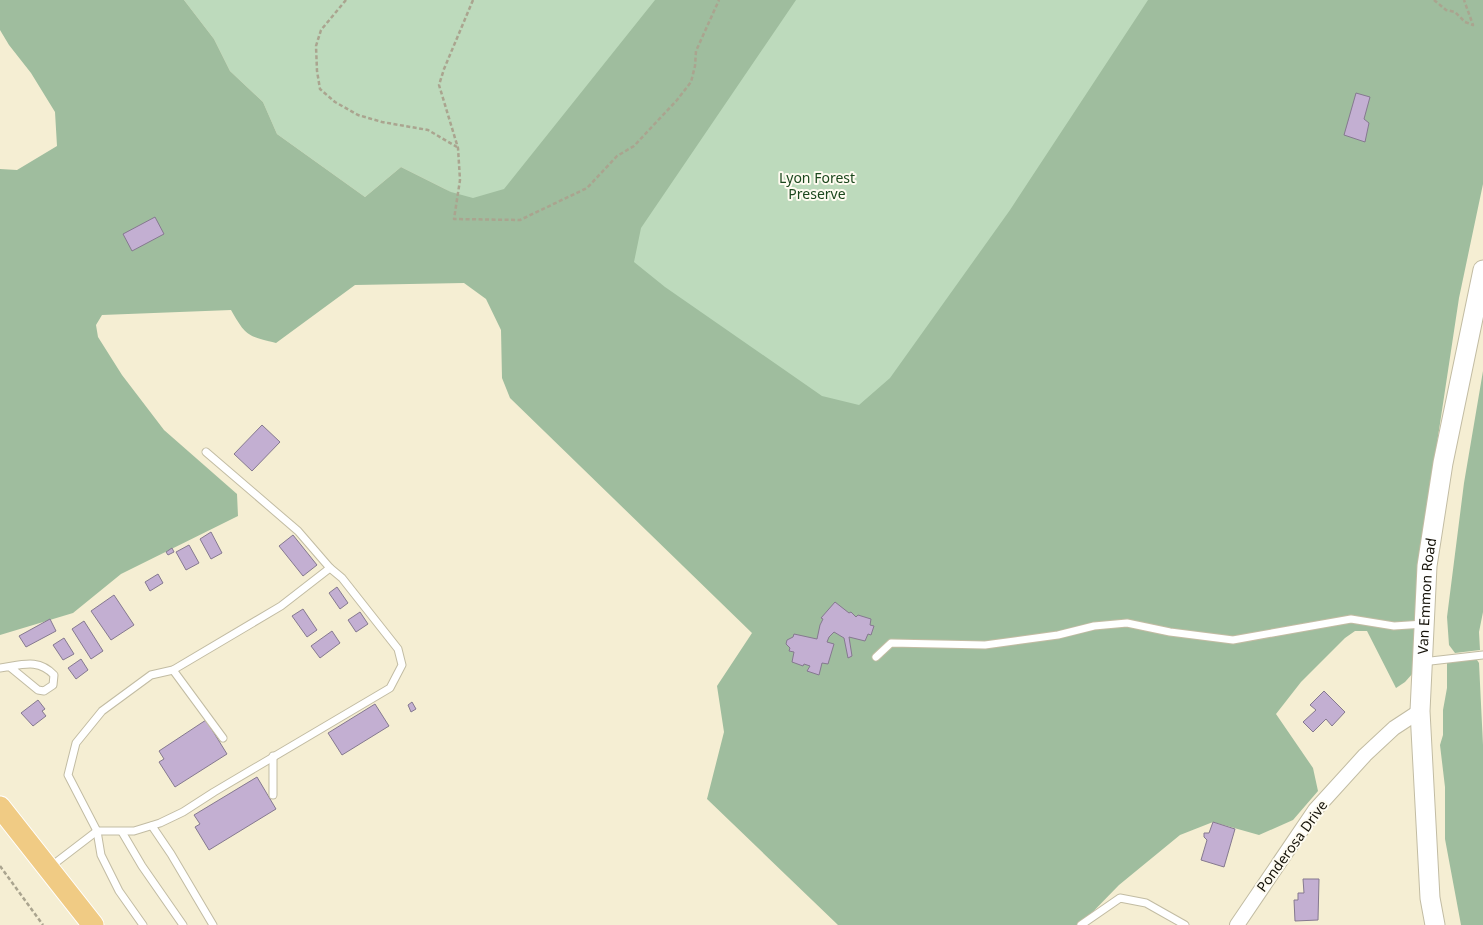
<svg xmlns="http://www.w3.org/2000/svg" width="1483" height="925" viewBox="0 0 1483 925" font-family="'Noto Sans',sans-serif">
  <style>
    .green { fill: #bddabc }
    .forest { fill: #9fbd9e }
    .building { fill: #c3afd2; stroke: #85798f }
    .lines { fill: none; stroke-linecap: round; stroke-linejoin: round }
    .lane-casing { stroke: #c2bca3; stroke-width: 9 }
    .street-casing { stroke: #c2bca3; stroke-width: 16 }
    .secondary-casing { stroke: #c2bca3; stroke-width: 21 }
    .primary-casing { stroke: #fff; stroke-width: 23 }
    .path { stroke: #aaa48f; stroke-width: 2.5; stroke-dasharray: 4 2.5; stroke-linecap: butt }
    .lane { stroke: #fff; stroke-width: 7 }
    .street { stroke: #fff; stroke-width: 14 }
    .secondary { stroke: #fff; stroke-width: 19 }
    .primary { stroke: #f0cb84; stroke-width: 21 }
    .labels { text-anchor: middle; stroke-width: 4; stroke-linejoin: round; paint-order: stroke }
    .park-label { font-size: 14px; fill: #1b471d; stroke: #fefbf0 }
    .street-label { font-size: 14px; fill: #151209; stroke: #fefbf0 }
  </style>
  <rect width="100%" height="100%" fill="#f5eed3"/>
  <path class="green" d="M184,0h977l-280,432 -436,-243 -44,-22 -36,30 -88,-63 -14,-32 -33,-31 -16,-32z"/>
  <g class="forest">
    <path d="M0,0h184l30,39 16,32 33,31 14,32 88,63 36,-30 50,25 22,6 31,-9 151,-189h141l-155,228 -7,34 31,25 157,109 37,9 31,-27 120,-168 138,-210h335v184l-24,114 -25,165 -21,210 -8,9 -9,6 -29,-57h-12l-10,7 -44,44 -25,32 37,54 5,23 -25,29 -34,15 -46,-13 -33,13 -61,50 -39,40h-242l-131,-126 17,-67 -7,-46 35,-53 -242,-235 -8,-20 -1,-48 -15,-31 -22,-16 -109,2 -79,58c-29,-7 -30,-7 -45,-33l-129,5 -6,10 2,12 24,38 42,55 73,64 1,22 -117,58 -48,39 -73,22v-466l17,1 40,-24 -2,-34 -24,-39 -22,-28 -9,-15z"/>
    <path d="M1483,371v241l-4,20 1,18 -25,3 -6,-8 -2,-28 17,-134z"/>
    <path d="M1475,657l4,6 4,82v180h-22l-16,-86v-52l-5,-42 3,-10v-25l4,-22v-25z"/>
  </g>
  <g class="building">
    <path d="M1356,93l14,4 -6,22 5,4 -4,19 -21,-7z"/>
    <path d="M155,217l9,17 -32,17 -9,-17z"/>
    <path d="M262,425l18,17 -28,29 -18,-17z"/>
    <path d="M211,532l11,21 -11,6 -11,-20z"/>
    <path d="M293,535l24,30 -14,11 -24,-30z"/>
    <path d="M189,545l10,18 -13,7 -10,-18z"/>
    <path d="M172,548l2,4 -6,3 -2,-3z"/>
    <path d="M158,574l5,9 -13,8 -5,-9z"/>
    <path d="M337,587l11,16 -8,6 -11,-16z"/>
    <path d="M114,595l20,30 -23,15 -20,-29z"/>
    <path d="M835,602l14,11 2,-1 5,5 2,-2 13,4 -1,6 4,1 -3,9 -3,-1 -3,7 -16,-4 3,19 -4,2 -4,-20 -10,-6 -5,5 -2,5 7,2 -6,20 -6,-1 -3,12 -12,-4 3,-5 -6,-2 -1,2 -11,-4 2,-10 -5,-1 1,-3 -4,-4 1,-4 6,-3 1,-3 23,5 3,-14 3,-6 -2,-1z"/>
    <path d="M303,609l14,21 -10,7 -15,-21z"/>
    <path d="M360,612l8,12 -12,8 -8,-12z"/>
    <path d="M50,619l6,12 -30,16 -7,-11z"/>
    <path d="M84,621l19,30 -12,8 -19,-30z"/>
    <path d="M332,631l8,12 -20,15 -9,-12z"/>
    <path d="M64,638l10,16 -11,6 -10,-15z"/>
    <path d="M81,659l7,11 -12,9 -8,-11z"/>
    <path d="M1324,691l21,21 -13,14 -6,-7 -13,13 -10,-10 13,-12 -6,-5z"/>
    <path d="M38,700l7,9 -3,2 4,5 -13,10 -12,-13z"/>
    <path d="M412,702l4,7 -5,3 -3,-7z"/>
    <path d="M375,704l14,22 -47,29 -14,-22z"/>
    <path d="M206,720l21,34 -52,33 -16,-25 5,-3 -5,-8z"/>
    <path d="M257,777l19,32 -67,41 -14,-23 5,-3 -6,-9z"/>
    <path d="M1213,822l22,7 -11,38 -23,-7 6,-20 -3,-3v-4h5z"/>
    <path d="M1303,879h16l-1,41 -23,1 -1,-21h4v-7h6z"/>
  </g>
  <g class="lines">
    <g class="lane-casing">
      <g id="lane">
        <path d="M876,657l15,-14 94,2 73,-10 36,-9 33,-3 43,9 63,8 118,-21 43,7 30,-2"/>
        <path d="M1422,662l61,-7"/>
        <path d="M0,668c22,-3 38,-10 54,7l-1,10 -9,6 -6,-1 -28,-23"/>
        <path d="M173,670l50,68"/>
        <path d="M273,795v-39"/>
        <path d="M152,826l19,28 42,71"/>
        <path d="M122,832l20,34 41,59"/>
        <path d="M50,867l47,-36h37l26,-8 23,-11 31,-20 176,-104 12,-23 -4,-16 -56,-71 -12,-10"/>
        <path d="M143,925l-24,-34 -18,-36 -4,-24 -29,-56 8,-32 26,-32 49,-36 22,-5 108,-64 49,-38 -32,-37 -92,-79"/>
        <path d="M1081,925l39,-27 26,5 39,22"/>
      </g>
    </g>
    <g class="street-casing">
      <path id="street" d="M1237,925l78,-115 50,-55 29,-27 26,-17"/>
    </g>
    <g class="secondary-casing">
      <g id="secondary">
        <path id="s1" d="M1435,925l-5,-27 -10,-187 7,-145 16,-103 40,-193"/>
      </g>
    </g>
    <g class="primary-casing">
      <path id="primary" d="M0,807l93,118"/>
    </g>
    <g class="path">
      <path d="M346,0l-25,30 -5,16 1,25 3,18 15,13 23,13 24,7 46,8 29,17"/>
      <path d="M473,0l-29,69 -5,16 19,63 2,32 -6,39 66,1 67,-32 30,-32 17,-10 43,-46 14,-18 4,-16 1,-15 23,-51"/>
      <path d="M1434,0l12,10 9,2 10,10 8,3 -9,-25"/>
      <path d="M0,866l43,59"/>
    </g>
    <use href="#lane" class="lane"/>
    <use href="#street" class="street"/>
    <use href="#secondary" class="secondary"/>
    <use href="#primary" class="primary"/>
  </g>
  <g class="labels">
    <g class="park-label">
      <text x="817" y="183">Lyon Forest<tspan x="817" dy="16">Preserve</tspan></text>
    </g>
    <g class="street-label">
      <text dy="5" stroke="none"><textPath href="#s1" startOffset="330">Van Emmon Road</textPath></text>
      <text transform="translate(1292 846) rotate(-54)" y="5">Ponderosa Drive</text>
    </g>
  </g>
</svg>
